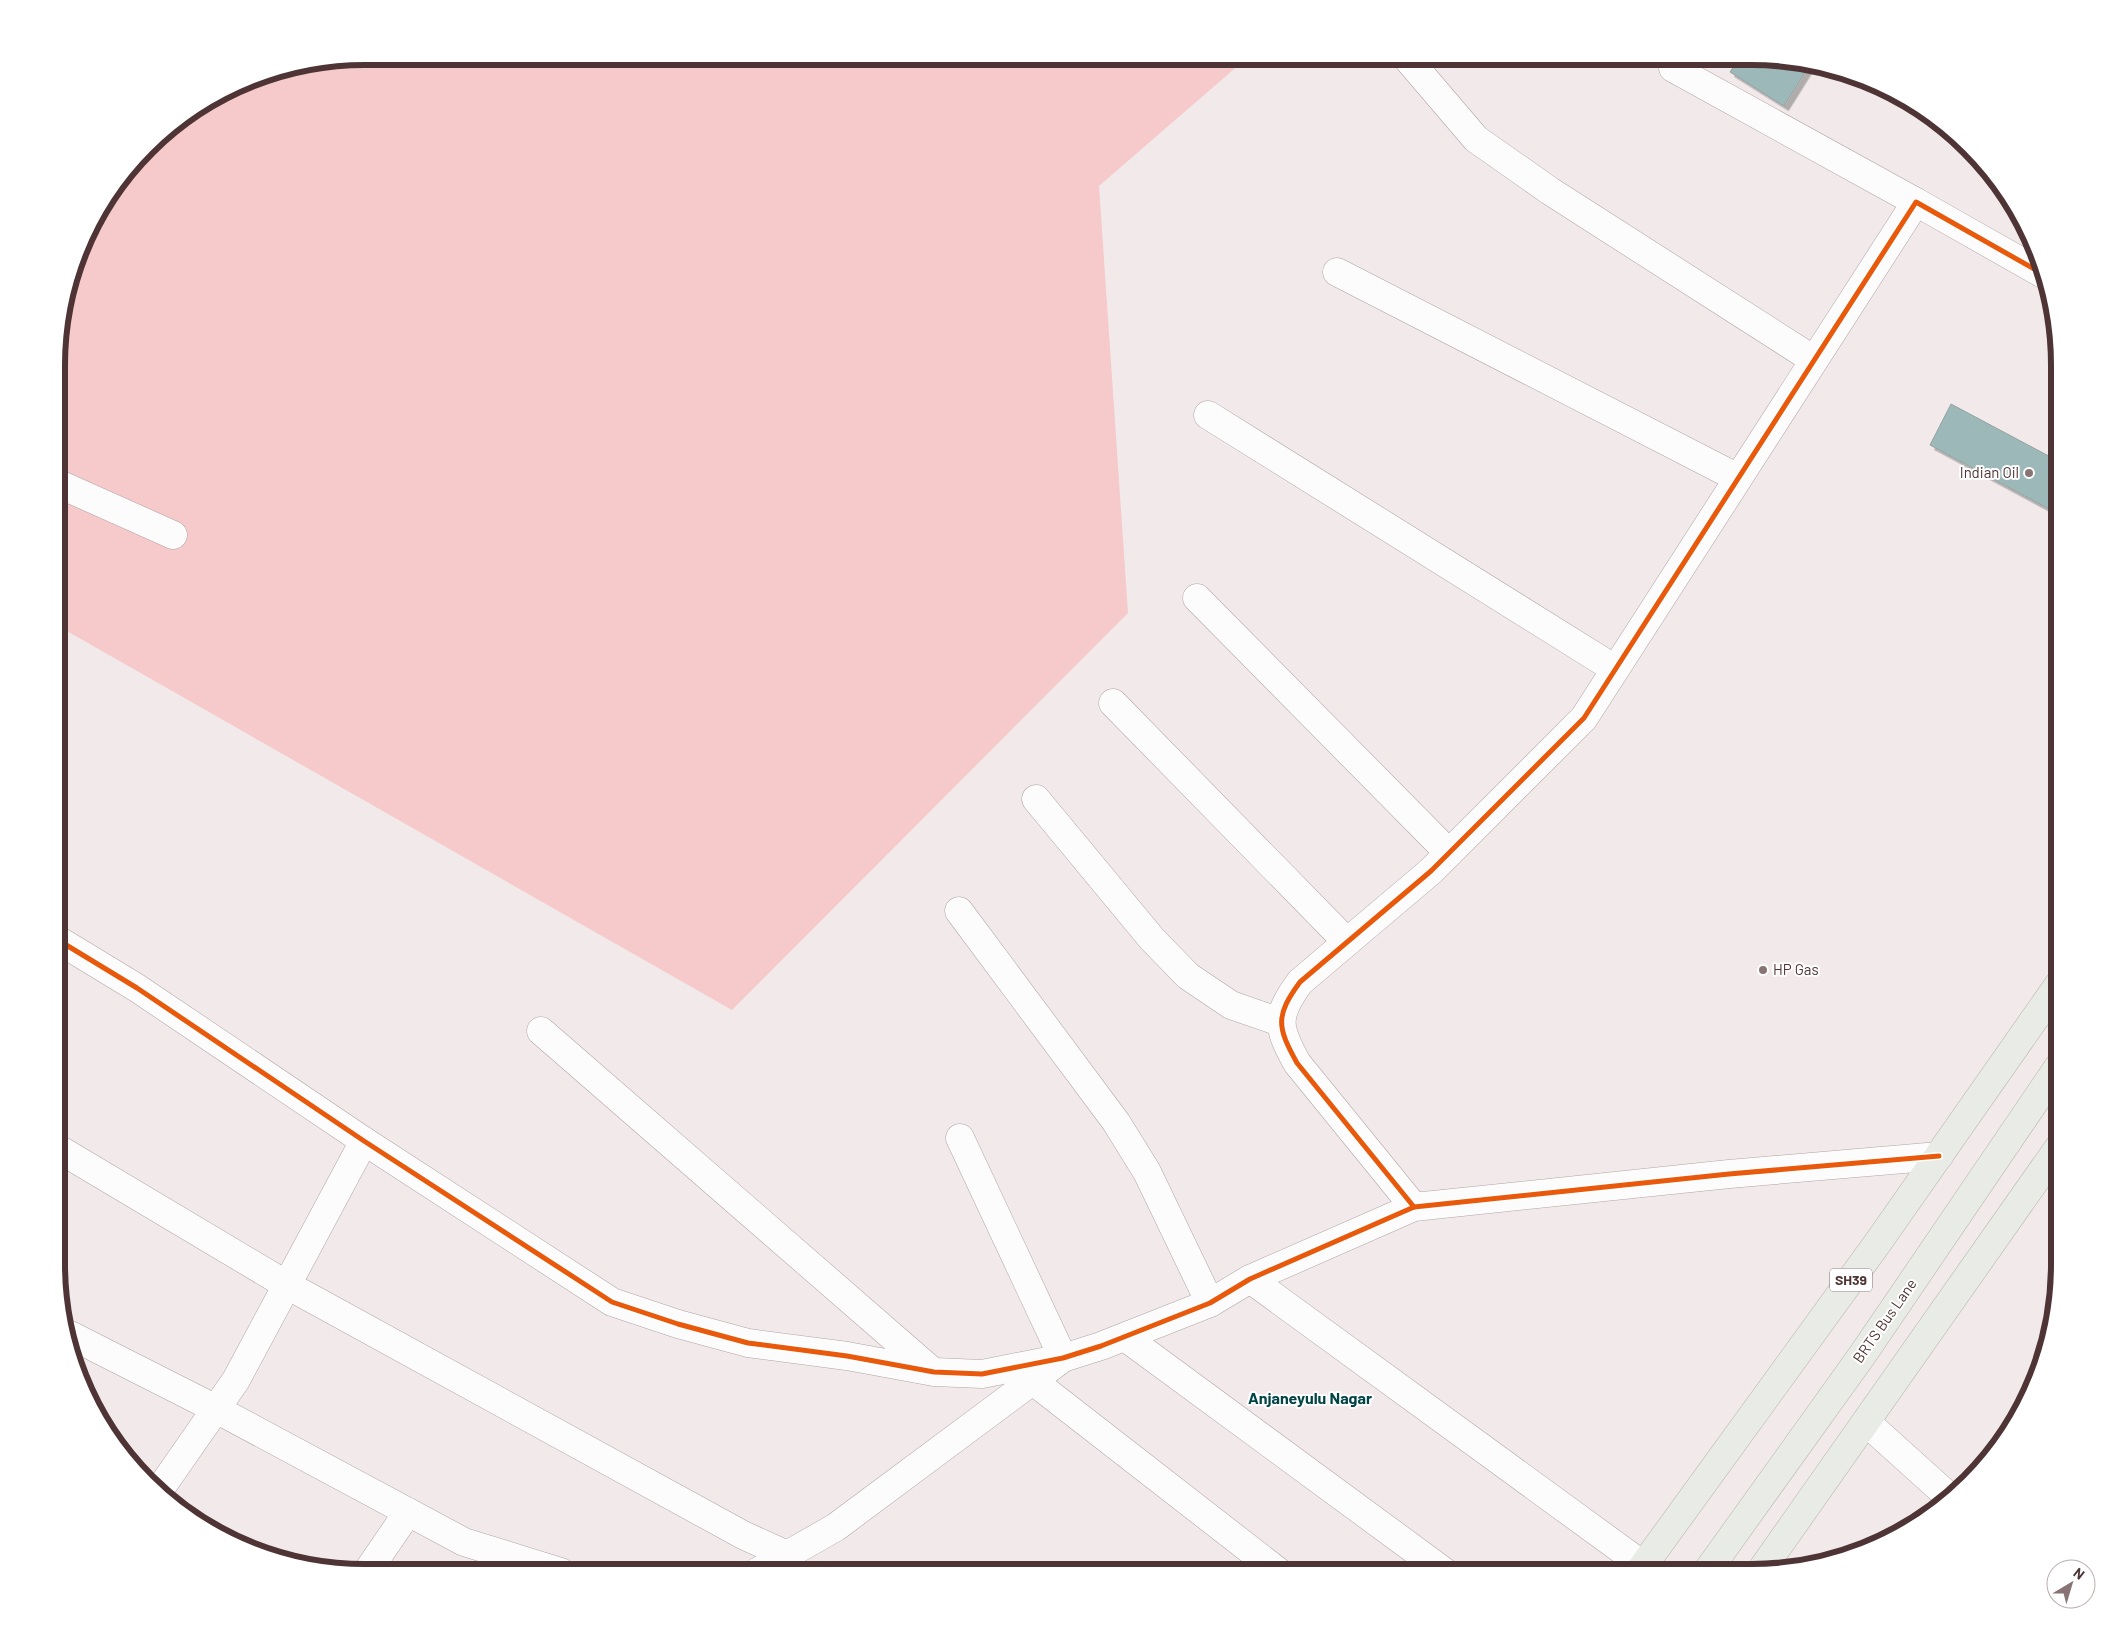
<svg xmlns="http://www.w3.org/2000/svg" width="2116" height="1629" viewBox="0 0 2116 1629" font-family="Barlow,sans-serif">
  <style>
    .green { fill: #f6c9ca }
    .building { fill: #9db8b8; stroke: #94a1a1; filter: url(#shadow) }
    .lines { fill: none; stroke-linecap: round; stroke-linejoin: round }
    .minor-casing { stroke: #b2a3a4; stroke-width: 29 }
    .major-casing { stroke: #b1b2a8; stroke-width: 29 }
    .minor { stroke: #fdfcfc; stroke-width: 28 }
    .major { stroke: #e9ece6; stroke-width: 28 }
    .cycleway-casing { stroke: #fff; stroke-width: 8 }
    .cycleway { stroke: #e8590c; stroke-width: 5 }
    .poi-dot { fill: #887474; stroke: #fff; stroke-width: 2 }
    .labels { text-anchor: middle; stroke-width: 4; stroke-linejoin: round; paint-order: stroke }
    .shield { fill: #fff; stroke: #847172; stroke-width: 1 }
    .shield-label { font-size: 14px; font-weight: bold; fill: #4f3435 }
    .poi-label { font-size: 15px; fill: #4f3435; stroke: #fff; text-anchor: end }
    .street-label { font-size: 15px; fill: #4f3435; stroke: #fff }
    .neighbourhood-label { font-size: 16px; font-weight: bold; fill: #004446; stroke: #fff }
    .rim { fill: none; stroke: #4f3435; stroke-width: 6 }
  </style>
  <defs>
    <filter id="shadow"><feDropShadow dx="4.5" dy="4.5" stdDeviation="0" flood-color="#0004"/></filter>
  </defs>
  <rect width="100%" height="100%" fill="#f2eaea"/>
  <path class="green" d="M365,56l883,1 -149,129 29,427 -396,397 -674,-384 1,-302 38,-113 65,-78 103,-60z"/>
  <g class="building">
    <path d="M1740,57h31l38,9 -25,40 -54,-34z"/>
    <path d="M1951,404l109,58v53l-130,-70z"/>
  </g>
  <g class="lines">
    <g class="minor-casing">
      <g id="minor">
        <path d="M1406,57l70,82 74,52 264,169"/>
        <path d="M1673,68l243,134"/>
        <path d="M1337,272l401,206"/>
        <path d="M1208,415l407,254"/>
        <path d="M59,484l114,51"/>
        <path d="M1197,598l252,255"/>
        <path d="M1113,703l234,239"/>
        <path d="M1036,799l116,140 36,37 43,29 49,17"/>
        <path d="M959,911l157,211 31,50 63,131"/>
        <path d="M58,940l79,48 227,153 248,161 66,22 70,19 99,13 87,16 48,2 81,-16 38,-12 109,-43 40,-24 164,-72 315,-33 210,-18"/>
        <path d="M541,1031l391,340"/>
        <path d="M57,1148l230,137 456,250 44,20 49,-28 227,-169 -103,-220"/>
        <path d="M1414,1207l-117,-144c-20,-36 -22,-47 3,-81l131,-111 153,-153 332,-516 127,72"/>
        <path d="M1250,1279l394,287"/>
        <path d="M70,1335l146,74 248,133 97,30"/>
        <path d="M1125,1337l321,236"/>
        <path d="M1033,1381l247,192"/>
        <path d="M1866,1422l81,73"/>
        <path d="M158,1492l78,-112 128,-239"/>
        <path d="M367,1572l41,-60"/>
        <path d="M757,1572l30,-17"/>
      </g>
    </g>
    <g class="major-casing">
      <g id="major">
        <path d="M1760,1572l299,-425"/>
        <path d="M1638,1573l241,-332 180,-257"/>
        <path d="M1706,1573l157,-219 196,-288"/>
      </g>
    </g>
    <use href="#minor" class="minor"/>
    <use href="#major" class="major"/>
    <g class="cycleway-casing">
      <g id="cycleway">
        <path d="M58,940l79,48 227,153 248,161 66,22 70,19 99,13 87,16 48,2 81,-16 38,-12 109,-43 40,-24 164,-72 315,-33 210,-18"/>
        <path d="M1414,1207l-117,-144c-20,-36 -22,-47 3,-81l131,-111 153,-153 332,-516 127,72"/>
      </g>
    </g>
    <use href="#cycleway" class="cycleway"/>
  </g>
  <g class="poi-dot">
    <circle cx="2029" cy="473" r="5"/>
    <circle cx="1763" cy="970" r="5"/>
  </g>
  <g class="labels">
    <rect class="shield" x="1830" y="1268.5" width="42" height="23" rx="4"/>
    <g class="shield-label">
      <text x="1851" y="1285">SH39</text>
    </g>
    <g class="poi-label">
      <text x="2019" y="478">Indian Oil</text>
      <text x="1773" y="975" text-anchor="start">HP Gas</text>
    </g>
    <g class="street-label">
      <text transform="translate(1885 1321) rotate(-55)" y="5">BRTS Bus Lane</text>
    </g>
    <g class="neighbourhood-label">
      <text x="1310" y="1404">Anjaneyulu Nagar</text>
    </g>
  </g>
  <path d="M0 0H2116V1629H0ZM365 65H1751A300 300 0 0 1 2051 365V1264A300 300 0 0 1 1751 1564H365A300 300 0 0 1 65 1264V365A300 300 0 0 1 365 65Z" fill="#fff" fill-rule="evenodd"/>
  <path class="rim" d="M365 65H1751A300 300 0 0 1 2051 365V1264A300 300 0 0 1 1751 1564H365A300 300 0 0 1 65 1264V365A300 300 0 0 1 365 65Z"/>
  <g transform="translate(2071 1584) rotate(38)"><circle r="24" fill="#ffffff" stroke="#b9aeae"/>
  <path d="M0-4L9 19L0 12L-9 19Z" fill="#887474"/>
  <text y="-8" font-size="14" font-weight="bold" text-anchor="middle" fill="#4f3435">N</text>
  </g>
</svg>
